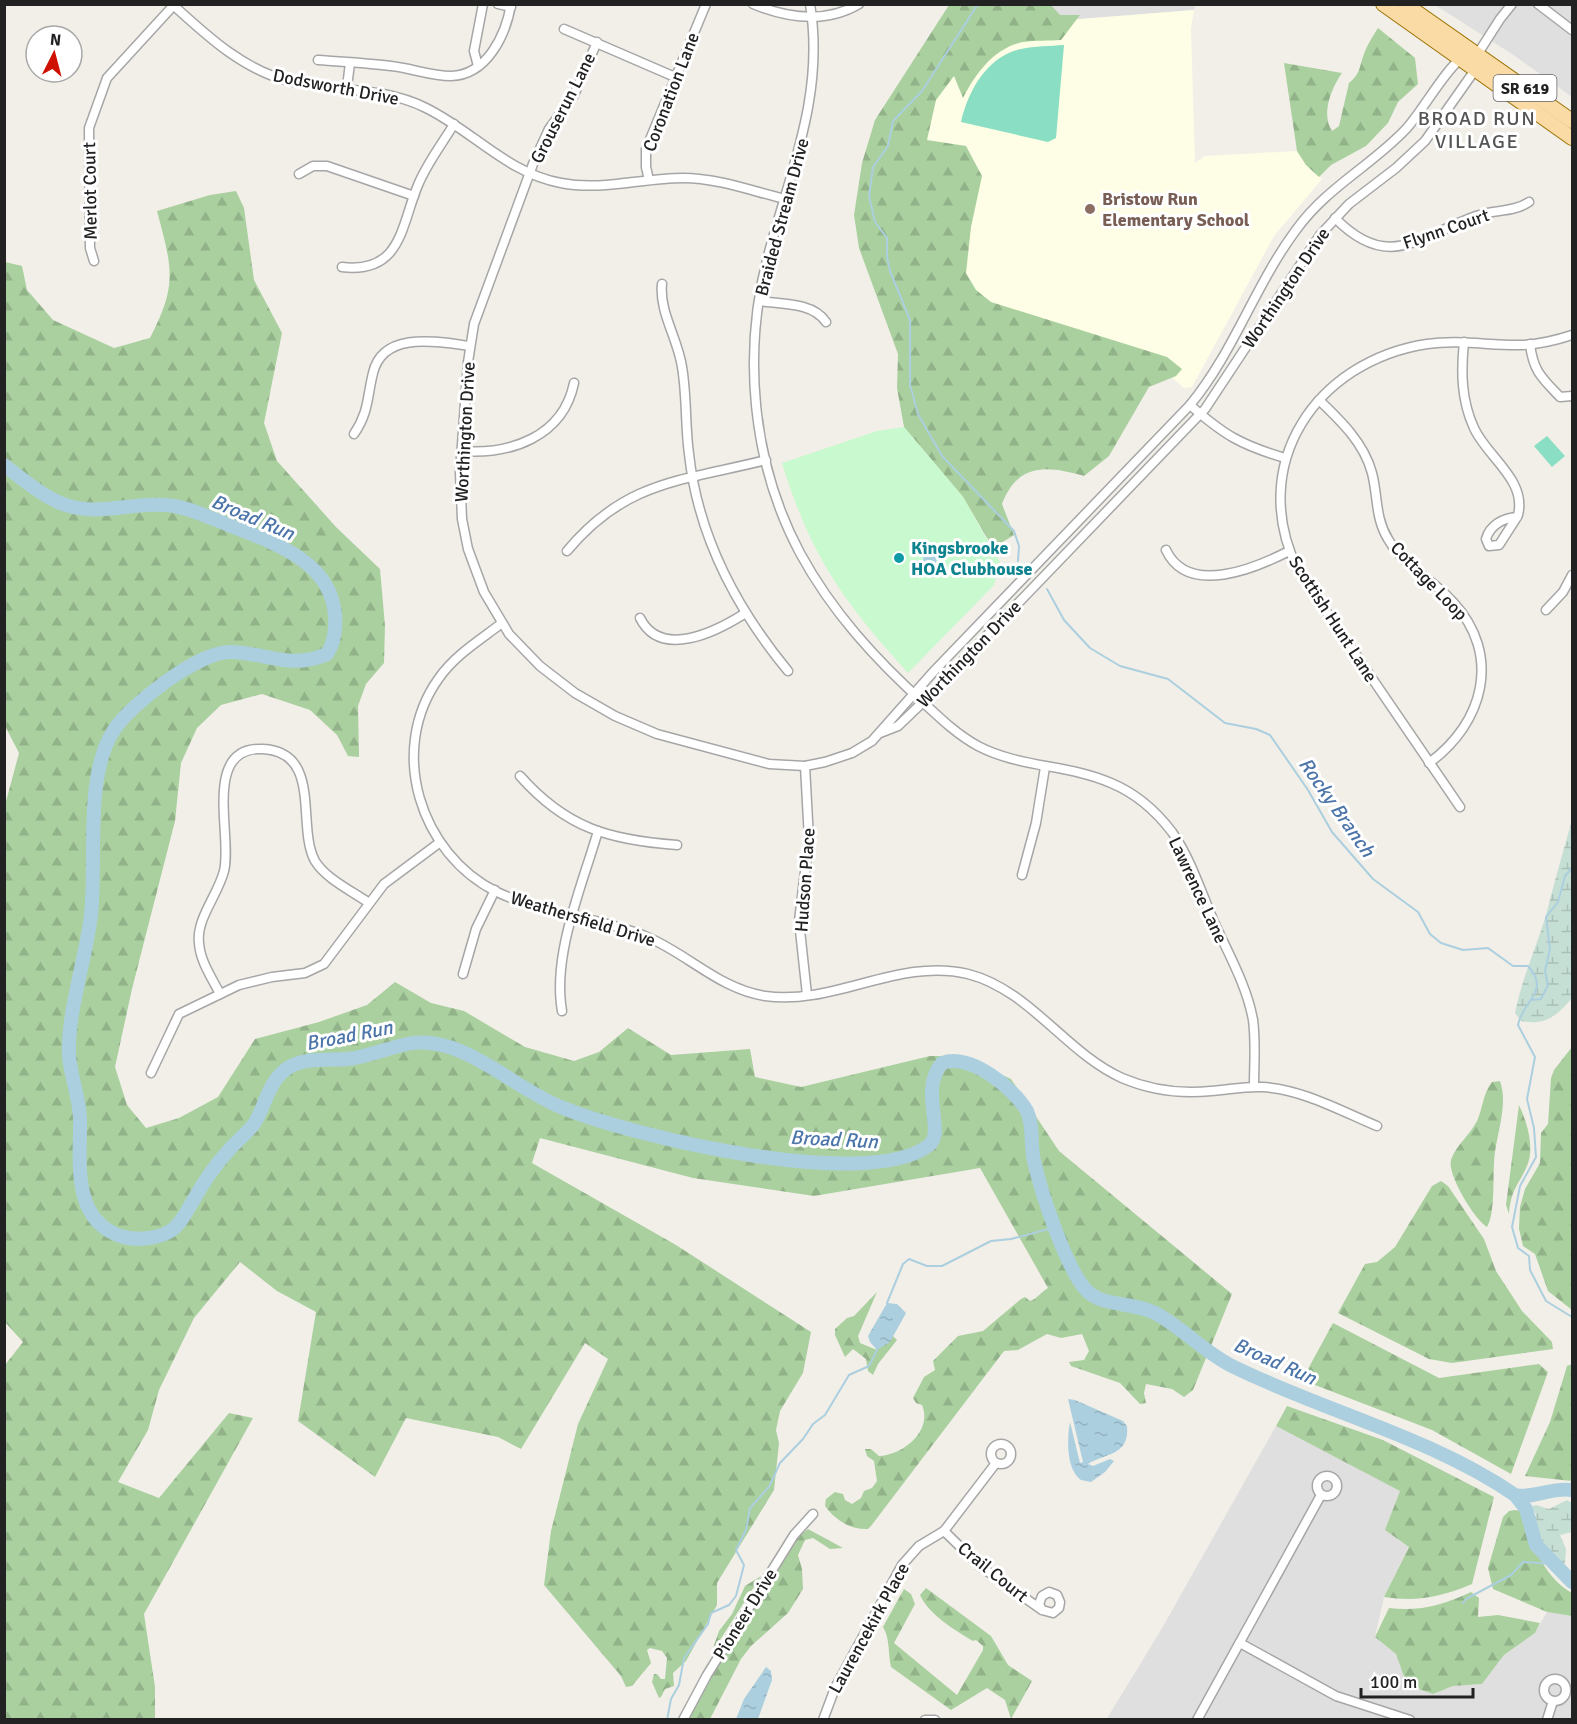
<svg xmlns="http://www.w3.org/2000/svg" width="1577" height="1724" viewBox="0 0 1577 1724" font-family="Signika,sans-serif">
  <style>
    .residential { fill: #e0dfdf }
    .education { fill: #fdfee5 }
    .forest { fill: url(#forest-firs) }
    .wetland { fill: url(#wetland-marsh) }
    .park { fill: #c9f9cf }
    .pitch { fill: #89dec3 }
    .water { fill: url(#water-ripples) }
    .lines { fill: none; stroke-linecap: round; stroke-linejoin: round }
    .stream { stroke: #abcfde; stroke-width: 2 }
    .river { stroke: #abcfde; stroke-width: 14 }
    .minor-casing { stroke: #a6a6a6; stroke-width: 11 }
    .primary-casing { stroke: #9c7303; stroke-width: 16 }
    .minor { stroke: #fff; stroke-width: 8 }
    .primary { stroke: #fadba5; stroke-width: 14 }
    .education-dot { fill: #8d6e63; stroke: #fff; stroke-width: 2 }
    .culture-dot { fill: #0f9aa8; stroke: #fff; stroke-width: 2 }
    .labels { text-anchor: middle; stroke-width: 6; stroke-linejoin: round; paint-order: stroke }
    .shield { fill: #fff; stroke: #646464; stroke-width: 1.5 }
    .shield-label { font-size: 16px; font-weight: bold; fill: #222 }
    .street-label { font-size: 18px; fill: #222; stroke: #fff }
    .education-label { font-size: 18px; font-weight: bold; fill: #785e54; stroke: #fff; text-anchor: start }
    .culture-label { font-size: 18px; font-weight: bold; fill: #0d838f; stroke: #fff; text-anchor: start }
    .neighbourhood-label { font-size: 20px; letter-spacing: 1.5px; fill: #555; stroke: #fff }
    .water-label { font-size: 20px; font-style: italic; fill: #4c75a9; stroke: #fff }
  </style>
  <defs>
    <pattern id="forest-firs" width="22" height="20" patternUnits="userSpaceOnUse" patternTransform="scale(1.5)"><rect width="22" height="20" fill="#aad09f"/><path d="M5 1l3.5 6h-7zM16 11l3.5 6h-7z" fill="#92b289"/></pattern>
    <pattern id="wetland-marsh" width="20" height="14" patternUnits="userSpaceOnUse" patternTransform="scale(1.5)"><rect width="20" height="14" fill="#c6dfd5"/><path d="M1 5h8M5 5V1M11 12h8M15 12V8" fill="none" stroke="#aabfb7"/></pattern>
    <pattern id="water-ripples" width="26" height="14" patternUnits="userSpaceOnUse" patternTransform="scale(1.5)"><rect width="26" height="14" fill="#abcfde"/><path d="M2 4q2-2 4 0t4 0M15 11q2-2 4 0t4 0" fill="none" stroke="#93b1be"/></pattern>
  </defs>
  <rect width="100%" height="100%" fill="#f2efe9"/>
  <g class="residential">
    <path d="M1035,5h160l-1,5 -164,13z"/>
    <path d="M1435,5h137v92l-60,-43z"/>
    <path d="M1276,1426l125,65 8,55 -25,51 -9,40 21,17 12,31 25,9 20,-8 29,-2 22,-29 31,-22 12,-21 25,4v103l-466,1 55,-90z"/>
  </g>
  <path class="education" d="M1194,10l-3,19 4,134 10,-7 92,-5 9,14 16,14 -48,57 -82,151 -8,1 -21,-18 -173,-37 -93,-216 47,-66 86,-28z"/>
  <g class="forest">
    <path d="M949,5h102l9,10h20l-19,25c-12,1 -26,0 -38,2 -29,6 -47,31 -60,56l-9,-22 -18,24 -9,40 39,6 16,30 -11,51 -5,46 10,17 15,12 176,55 15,12 -6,7 -27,11 -40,69 -25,20c-38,-11 -66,-13 -82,28l12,31 -21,13 -30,-51 -59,-70 -7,-39 1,-34 -39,-106 -5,-33 8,-52 13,-43z"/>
    <path d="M1378,28l37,30 3,26 -20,18 -10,21 -22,23 -35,19 -12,12 -13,-12 -9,-14 -13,-88 58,10c-11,16 -21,40 -10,58l7,-5 10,-43c12,-10 10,-16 15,-29 3,-9 9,-18 14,-26z"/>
    <path d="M236,191l8,17 10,72 28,53 -18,90 13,38 59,66 44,42 5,57 -1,37 -18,21 -8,22 1,51 -11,-1 -11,-21 -27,-25 -48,-16 -41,11 -24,23 -16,35 -6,58 -43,168 -17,78 12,38 19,23 33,-10 39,-21 37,-58 64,-17 48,-17 28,-23 36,21 33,8 61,36 49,14 25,-9 29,-24 43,27 79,-6 5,28 46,10 129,-31h31l50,23 48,72 173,143 -39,96 -9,7 -12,-8 -26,-5 -2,9 2,10 -6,1 -20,-21 -49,-17 -2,-4 15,-2 5,-9 -7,-17 -21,4 -14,-4 -29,16 -14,1 -133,175 -3,3c-17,1 -33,-9 -43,-23l1,-7 9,-7 8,2 2,6 7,4 9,-6 3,-7 8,-3 5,-7 -3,-20 -7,-5 -2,-7h6l8,7c24,-1 54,-25 43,-51l-6,-2 -3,-5 11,-21 11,-7 -2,-9 25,-25 25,-5 38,-32 4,-2 5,4c7,-2 11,-9 18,-13l-68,-120 -166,28 -121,-18 -153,-40 -8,25 144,82 135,87 -8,41 -23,38 -4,19 3,13 -5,47 -57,93v22l-31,56 -13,12 1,13 -9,3 -4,8 -2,1 -7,-16 2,-8h3l4,5h4l2,-21 -5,-7 -12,-3 -3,2 4,13 -19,23 -6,1 -5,-11 -77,-91 7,-54 27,-107 30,-65 -23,-16 -64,106 -23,-12 -92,-19 -31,59 -77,-56 18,-109 -39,-21 -37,-29 -46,56 -35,72 -11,40 -30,52 41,16 70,-85 24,5 -109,196 11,73v32h-150v-354l18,-23 -19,-21v-512l15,-56 -15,-29 1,-462 17,4 5,24 26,30 61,28 36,-10c28,-54 22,-70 7,-127l53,-16z"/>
    <path d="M1572,1047v263l-24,-19 -13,-37 -12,-8 -4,-17 1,-22 5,-18 15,-26 1,-30 7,-9 3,-46 3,-8z"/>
    <path d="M1500,1081c9,25 -5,56 -6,82 -1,16 1,51 -7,64 -13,-8 -40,-53 -36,-67 5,-15 19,-25 26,-39 6,-13 6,-28 15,-39z"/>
    <path d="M1519,1105c8,17 16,43 8,61 -9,20 -16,23 -18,48l-3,-9z"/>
    <path d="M1441,1181l7,5 36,53 12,32 26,40 30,31 1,7 -101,14 -23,-4 -91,-46 27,-49 12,-2 18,-15 37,-61z"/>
    <path d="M877,1292l-19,44 2,7 17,7 16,-14 4,4 -19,24 -5,11 -5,-4 -2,-12 -13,-10 -8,8 -10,-22v-6l12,-11 7,-2z"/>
    <path d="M1333,1323l106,55 100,-14 9,8 -37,102 -79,-44 -130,-50z"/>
    <path d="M1572,1364v117l-47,-5 25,-54 17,-56z"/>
    <path d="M1287,1406l96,34 111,57 -22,87c-31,13 -55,18 -88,13l25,-50 -24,-17 15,-39 -124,-65z"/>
    <path d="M1515,1510l6,1c12,31 20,64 51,82v23l-25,-4 -54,-23 -5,-21 15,-51 6,-6z"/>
    <path d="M808,1529l35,19 -13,1 -17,-11 -8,2 -7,15 4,14 1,20 -15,24 -37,33 -10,13 -31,60 -22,1 40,-72 69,-110z"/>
    <path d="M761,1576l-50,78 8,-23 13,-17 13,-28z"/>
    <path d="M926,1588l65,48 17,29 24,16 -21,38 -6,-19 -18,-12 -36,22 -60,-43c-3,-13 -1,-29 -8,-40l21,-38 7,5 4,10 -21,39 63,52 26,-45v-4l-7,-6 -3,1c-18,-11 -44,-26 -53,-46z"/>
    <path d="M1471,1592l8,6 -1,19 20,-2 42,8 -5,10 -31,22 -22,29 -29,2 -20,8 -26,-9 -11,-31 -21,-17 14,-29c29,4 55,-3 82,-16z"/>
  </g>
  <g class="wetland">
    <path d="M1572,820v178c-15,18 -27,28 -51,23l-6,-8c7,-35 21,-65 31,-98 8,-32 17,-63 26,-95z"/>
    <path d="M1567,1500l5,3v29l-12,3 6,14 -1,15c-17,-11 -39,-27 -29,-50l-6,-7 6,-2 13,4z"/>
  </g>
  <path class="park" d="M904,427l59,70 37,65 -6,23 -86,88c-64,-70 -98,-118 -126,-210l95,-32z"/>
  <g class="pitch">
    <path d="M1064,45l-8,93 -8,4 -87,-20c7,-31 26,-66 60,-73 14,-3 29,-3 43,-4z"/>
    <path d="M1547,436l18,20 -13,11 -18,-21z"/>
  </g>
  <g class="water">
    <path d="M925,548l13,1 -4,29 -25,-3 1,-10 12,1z"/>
    <path d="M887,1303l10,1 9,9 -16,29 -13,8 -7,-8 -2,-6z"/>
    <path d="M1068,1399l7,1 48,21 4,5c3,30 -22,27 -39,38l5,2 17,-7 4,2 -9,11 -14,10 -10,-2c-15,-11 -14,-41 -11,-58l10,41 3,-1z"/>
    <path d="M766,1667l5,4 1,9 -14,39h-22l8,-20z"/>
  </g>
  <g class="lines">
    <g class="stream">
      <path d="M978,4l-56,87 -29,30 -5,25 -15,21 -4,29 6,26 12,16v19l3,14 20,49v65l8,29 24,42 72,75 5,15 -1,15"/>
      <path d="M1047,589l17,31 26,28 30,18 48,13 57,44 31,6 14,6 38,55 24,42 41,47 45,33 12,22 11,9 22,7 25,-2 25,18h15c23,25 -5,34 -10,59l17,32 -8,42 7,29 2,29 -16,29 -8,41 6,21 11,8 1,14 16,31 26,16"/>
      <path d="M1532,1000l9,-1 7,-14 -3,-14 5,-22 -4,-32 12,-15 7,-26 7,-8"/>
      <path d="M887,1303l16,-39 6,-5 18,7h15l49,-25 20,-2 45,-12"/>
      <path d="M1463,1603l3,-4 45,-24 12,-13 30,2"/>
      <path d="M667,1720l4,-21 8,-14 5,-27 24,-34 3,-11 18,-8 7,-9 8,-31 -8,-15 10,-20 4,-22 19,-21 11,-24 23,-24 10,-15 12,-9 24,-40 20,-9 8,-16"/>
    </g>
    <g class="river">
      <path d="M4,465c17,13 42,34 62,40 34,12 73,-5 108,1 19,3 39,13 57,20 43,17 100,35 104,89 1,14 0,27 -8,39 -37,16 -60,-1 -96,-2 -32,-1 -100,52 -117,78 -30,45 -17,130 -23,185 -5,44 -24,98 -22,141 2,21 10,41 11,62 1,41 -10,100 40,118 15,5 39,3 52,-6 10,-7 15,-20 21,-29 10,-18 22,-36 36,-51 8,-9 18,-17 25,-26 11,-17 14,-41 31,-54 18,-15 49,-8 70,-12 18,-4 35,-10 52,-14 55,-11 105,44 154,63 69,29 305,85 367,39 19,-13 -10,-55 14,-83 28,-10 71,24 85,48 7,15 3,34 7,50 7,31 32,108 53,130 16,16 47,11 68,22 28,15 50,40 79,54 92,45 196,70 281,128 18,4 36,-8 57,-5"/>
      <path d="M1515,1495l11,14 10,36 36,37"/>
    </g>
    <g class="minor-casing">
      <g id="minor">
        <path d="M172,4c34,31 71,66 117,77 46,11 93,5 137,27 47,23 81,65 135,75 41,8 81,-5 122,-5 34,0 69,13 102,21"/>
        <path d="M498,4l13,3"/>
        <path d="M753,4c34,14 72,20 106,0"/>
        <path d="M810,4c15,90 -20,168 -42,252 -26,98 -16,207 32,297 32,59 76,107 126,152 16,15 32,30 52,41 42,22 90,18 133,37 24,10 45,28 61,49 19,27 29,60 42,90 14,31 33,64 39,98 3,22 1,45 1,66"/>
        <path d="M1538,4l34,26"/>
        <path d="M564,29l111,48"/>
        <path d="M597,42l-23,53 -25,34 -16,35 -59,160 -6,38 -8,110 2,47 6,30 16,43 25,42 31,32 35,27 40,23 42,18 112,30 36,2 20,-4 27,-9 20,-12 63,-71 255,-265c44,-53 65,-120 106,-175 31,-43 75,-64 110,-101 15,-16 41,-62 56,-71"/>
        <path d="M318,60c24,2 49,3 73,6 20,2 40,10 60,10 36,-1 55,-41 60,-72"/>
        <path d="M478,66l-4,-15 9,-47"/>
        <path d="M347,87l3,-24"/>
        <path d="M299,174l14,-8h14l87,30"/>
        <path d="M649,180l-3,-13v-18l60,-145"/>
        <path d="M1335,218c53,54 83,19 141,-2 19,-7 36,-3 53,-14"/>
        <path d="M94,261l-4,-13 -1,-120 18,-50 66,-72"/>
        <path d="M342,267c60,7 59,-42 76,-82 9,-22 24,-41 36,-61"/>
        <path d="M662,284c-3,28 16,55 20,83 5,29 3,58 7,87 9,82 47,154 99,217"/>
        <path d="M759,301c21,3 54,1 67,21"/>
        <path d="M1464,342c-3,29 -3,58 10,86 13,29 53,52 44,87l-1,2 -18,28 -10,1 -3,-7c4,-14 17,-21 31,-22"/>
        <path d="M1530,344c3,27 12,34 30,53l12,-1"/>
        <path d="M1319,400c22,21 45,43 53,73 6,23 3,45 16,66 16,28 45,40 65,63 49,53 31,121 -24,161"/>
        <path d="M1190,405c34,30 51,40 95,53"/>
        <path d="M354,434c15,-22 13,-37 19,-61 10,-43 66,-31 97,-27"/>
        <path d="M461,451c49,4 102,-14 113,-68"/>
        <path d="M1166,550c22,47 90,18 123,1"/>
        <path d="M567,551c59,-71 116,-70 199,-91"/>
        <path d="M1546,610l17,-18 9,-17"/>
        <path d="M640,618c21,42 77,13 104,-4"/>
        <path d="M502,623c-22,17 -47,32 -63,55 -52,72 -19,176 58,214 46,22 100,25 148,44 42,17 74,53 120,60 69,10 134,-39 203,-22 62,16 97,78 154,104 28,12 59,16 89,13 17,-1 33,-5 51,-4 40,2 79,24 115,39"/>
        <path d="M880,733l18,-7 25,-24 282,-293 115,-174 29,-31 47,-36 29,-27 50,-71 2,-15 23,-36 12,-15"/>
        <path d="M805,766l4,73 -10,82 8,74"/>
        <path d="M520,776c46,52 89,64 157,69"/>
        <path d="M1460,807l-162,-237c-52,-105 18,-209 129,-226 33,-5 64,2 96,1 17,-1 34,-5 49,-10"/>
        <path d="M1022,875l14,-52 9,-56"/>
        <path d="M463,974l13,-45 19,-39"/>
        <path d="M220,994c-8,-16 -20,-33 -21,-51 -3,-24 19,-48 25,-72 9,-34 -23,-125 39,-122 60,3 33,78 52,112 11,18 37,30 54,42"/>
        <path d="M562,1011c-10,-56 20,-125 36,-180"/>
        <path d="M151,1073l28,-59 60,-29 33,-8 33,-4 19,-9 60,-80 55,-41"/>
        <circle cx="1001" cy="1454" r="10"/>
        <circle cx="1327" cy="1486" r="10"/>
        <path d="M944,1531l36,35 62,44 11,3 6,-5 1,-6 -3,-7 -8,-3 -7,4 -3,8 3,6"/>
        <path d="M1240,1643l96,53 74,24"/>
        <circle cx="1555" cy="1690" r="11"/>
        <path d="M683,1720l24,-45 87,-140 19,-21"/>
        <path d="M823,1720l12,-32 67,-123 17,-19 25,-15 52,-68"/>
        <path d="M925,1720h10"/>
        <path d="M1197,1720l124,-225"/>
        <path d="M1547,1720l6,-19"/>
      </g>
    </g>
    <g class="primary-casing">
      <g id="primary">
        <path d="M1383,4l189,134"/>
        <path d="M1405,4l167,117"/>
      </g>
    </g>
    <use href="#minor" class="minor"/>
    <use href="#primary" class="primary"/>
  </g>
  <circle class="education-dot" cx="1090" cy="209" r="6"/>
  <circle class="culture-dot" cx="899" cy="558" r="6"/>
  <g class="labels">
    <rect class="shield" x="1493.5" y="75" width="63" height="26" rx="4.5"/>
    <g class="shield-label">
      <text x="1525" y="94">SR 619</text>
    </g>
    <g class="street-label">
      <text transform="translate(336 87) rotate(11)" y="6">Dodsworth Drive</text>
      <text transform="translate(671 92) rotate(-69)" y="6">Coronation Lane</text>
      <text transform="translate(563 108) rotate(-63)" y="6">Grouserun Lane</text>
      <text transform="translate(90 191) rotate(-91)" y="6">Merlot Court</text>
      <text transform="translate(782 217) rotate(-75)" y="6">Braided Stream Drive</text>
      <text transform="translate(1446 229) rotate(-19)" y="6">Flynn Court</text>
      <text transform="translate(1286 288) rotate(-56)" y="6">Worthington Drive</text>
      <text transform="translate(465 432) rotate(-87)" y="6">Worthington Drive</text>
      <text transform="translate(1429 581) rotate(46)" y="6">Cottage Loop</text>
      <text transform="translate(1333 619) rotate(57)" y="6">Scottish Hunt Lane</text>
      <text transform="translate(969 654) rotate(-46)" y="6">Worthington Drive</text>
      <text transform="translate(805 880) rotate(-86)" y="6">Hudson Place</text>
      <text transform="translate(1198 890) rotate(65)" y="6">Lawrence Lane</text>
      <text transform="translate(583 919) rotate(17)" y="6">Weathersfield Drive</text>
      <text transform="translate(993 1572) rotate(39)" y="6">Crail Court</text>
      <text transform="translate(745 1614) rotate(-58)" y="6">Pioneer Drive</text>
      <text transform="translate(869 1628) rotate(-61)" y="6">Laurencekirk Place</text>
    </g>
    <g class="education-label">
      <text x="1102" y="205">Bristow Run<tspan x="1102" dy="21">Elementary School</tspan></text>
    </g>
    <g class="culture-label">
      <text x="911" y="554">Kingsbrooke<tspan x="911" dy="21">HOA Clubhouse</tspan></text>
    </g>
    <g class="neighbourhood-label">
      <text x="1477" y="125">BROAD RUN<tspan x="1477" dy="23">VILLAGE</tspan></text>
    </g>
    <g class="water-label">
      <text transform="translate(253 517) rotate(23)" y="7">Broad Run</text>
      <text transform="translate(1337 807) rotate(55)" y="7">Rocky Branch</text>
      <text transform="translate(349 1035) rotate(-11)" y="7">Broad Run</text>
      <text transform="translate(834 1139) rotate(3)" y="7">Broad Run</text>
      <text transform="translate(1275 1361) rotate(24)" y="7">Broad Run</text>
    </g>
  </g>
  <rect width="1577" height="1724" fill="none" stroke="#222222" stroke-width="12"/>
  <g transform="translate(54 54) rotate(6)"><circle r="28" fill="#ffffff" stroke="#a7a7a7" stroke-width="1.5"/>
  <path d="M0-4.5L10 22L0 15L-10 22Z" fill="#cf1104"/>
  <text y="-9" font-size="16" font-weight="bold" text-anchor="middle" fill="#222222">N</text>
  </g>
  <path d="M1361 1688v9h112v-9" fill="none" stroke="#222222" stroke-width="3"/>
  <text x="1370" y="1688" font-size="18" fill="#222222" stroke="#ffffff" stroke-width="4.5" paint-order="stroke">100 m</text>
</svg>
